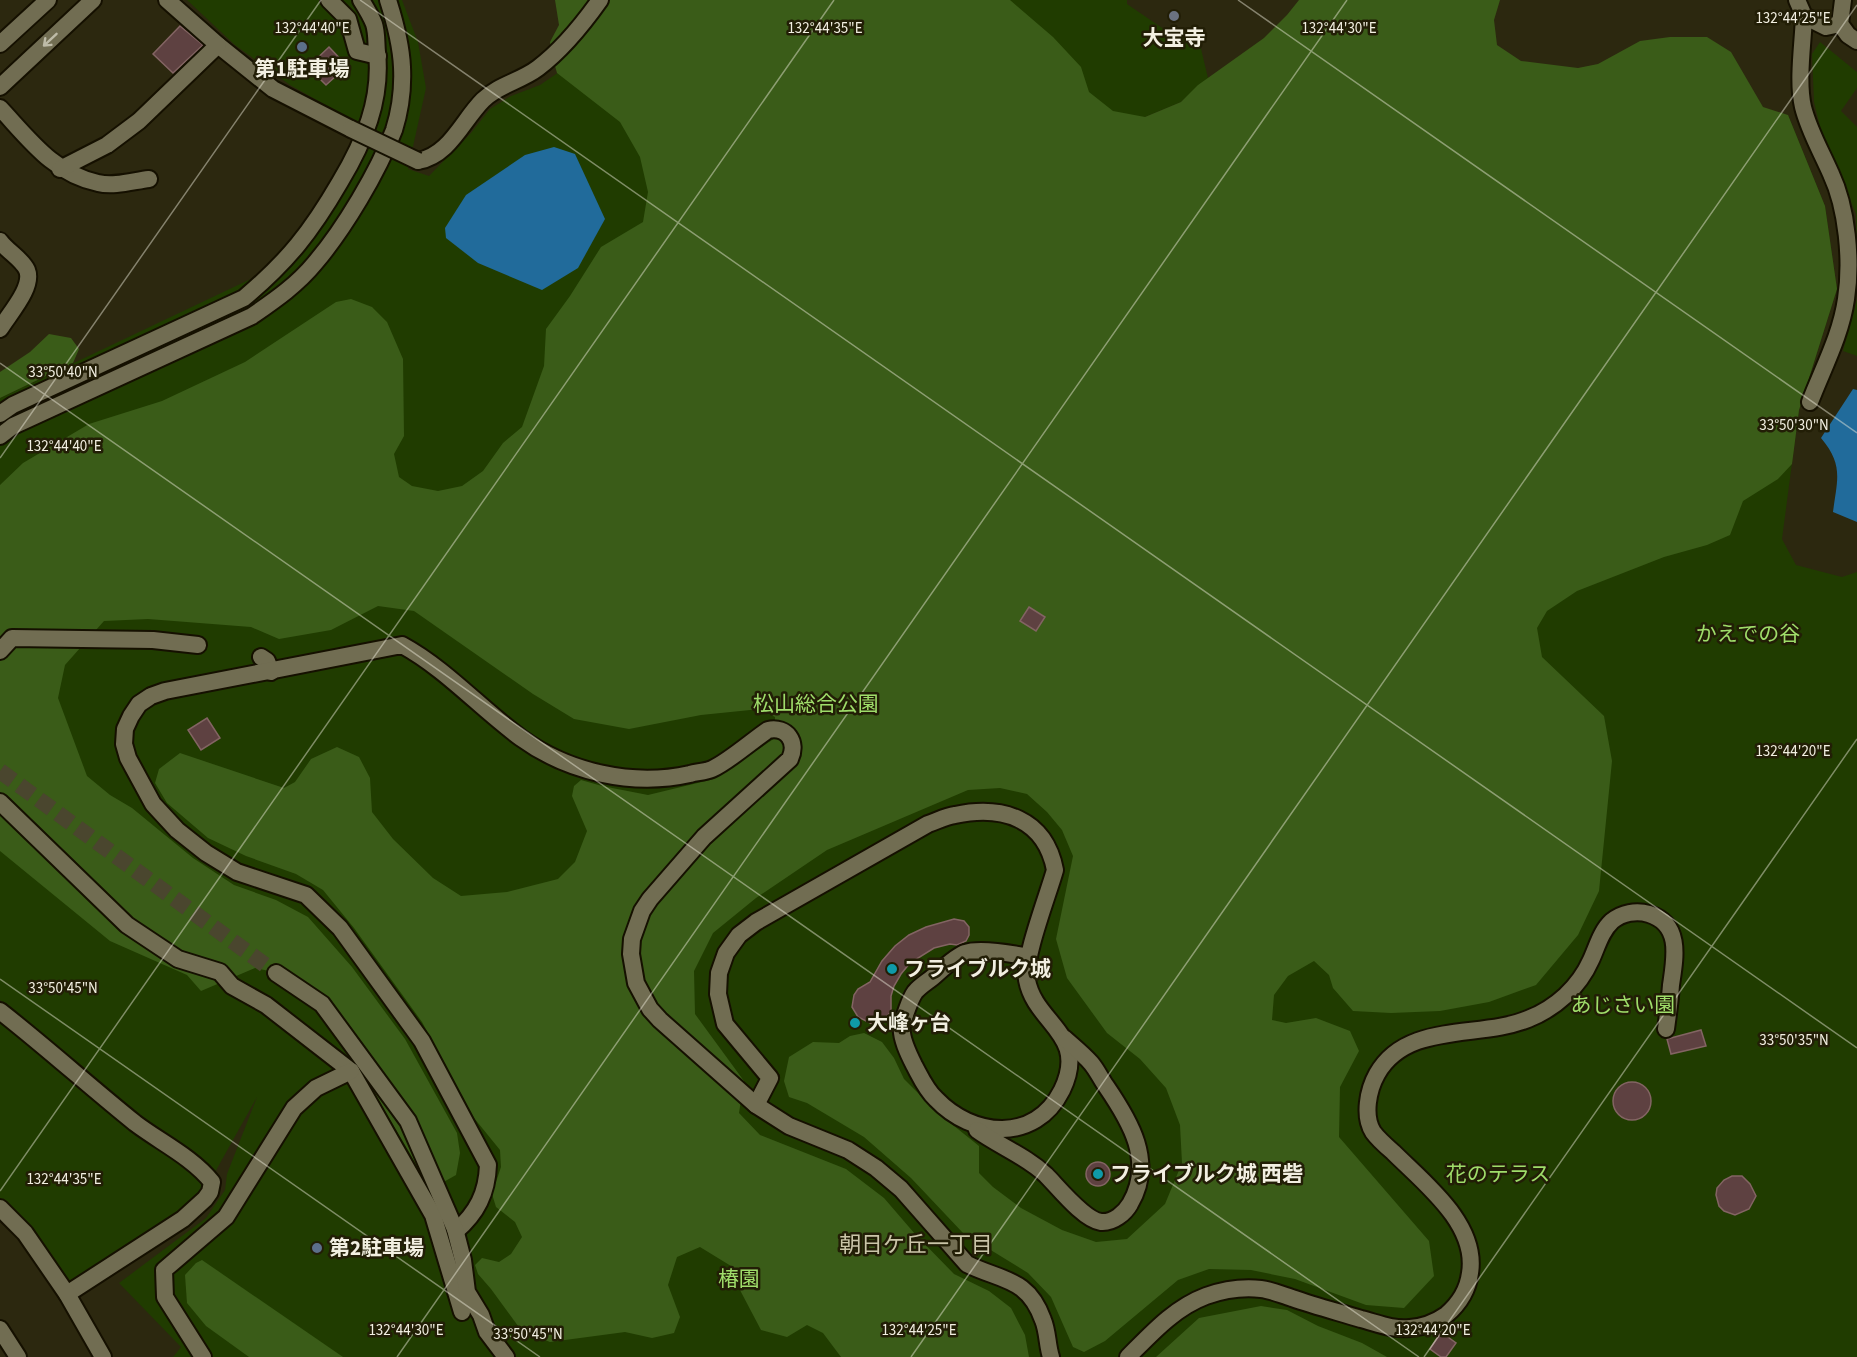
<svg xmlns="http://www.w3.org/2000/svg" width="1857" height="1357" viewBox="0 0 1857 1357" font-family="'Source Sans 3','Noto Sans JP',sans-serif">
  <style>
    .green { fill: #203c00 }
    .forest { fill: #3a5c18 }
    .water { fill: #216b9b }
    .building { fill: #5e4141; stroke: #836463; stroke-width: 1.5 }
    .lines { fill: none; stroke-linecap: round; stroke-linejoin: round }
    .tertiary-tunnel { stroke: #4a462e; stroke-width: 16; stroke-dasharray: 16 8; stroke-linecap: butt }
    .pedestrian-casing { stroke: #151000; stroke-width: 20 }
    .minor-casing { stroke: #151000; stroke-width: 20 }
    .tertiary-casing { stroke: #151000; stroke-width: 20 }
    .pedestrian { stroke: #716d52; stroke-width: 16 }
    .minor { stroke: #716d52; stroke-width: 16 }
    .tertiary { stroke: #716d52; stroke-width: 16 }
    .minor-bridge-casing { stroke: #151000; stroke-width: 20; stroke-linecap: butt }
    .minor-bridge { stroke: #716d52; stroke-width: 16 }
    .oneway { stroke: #bebba8 }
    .ticks { fill: none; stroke: #f2efe1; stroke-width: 1.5; stroke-opacity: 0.45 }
    .worship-dot { fill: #6b7280; stroke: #221e06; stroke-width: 2 }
    .service-dot { fill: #5c6f8a; stroke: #221e06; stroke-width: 2 }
    .culture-dot { fill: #0f9aa8; stroke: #221e06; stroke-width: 2 }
    .labels { text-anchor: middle; stroke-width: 5; stroke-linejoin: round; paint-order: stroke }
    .poi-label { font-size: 21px; font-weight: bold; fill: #f2efe1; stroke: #221e06; text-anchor: start }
    .park-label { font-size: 21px; fill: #9fdd6a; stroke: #221e06 }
    .neighbourhood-label { font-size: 22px; fill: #cac5a8; stroke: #221e06 }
    .ticks-label { font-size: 15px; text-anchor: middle; fill: #f2efe1; stroke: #221e06; stroke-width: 5; stroke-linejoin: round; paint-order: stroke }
  </style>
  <rect width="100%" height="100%" fill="#2c280f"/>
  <g class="green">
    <path d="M187,0h215l16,42 8,46 -18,81 21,7 42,-43 19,-24 21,-13 29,-11 38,-26 62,-59h487v4l41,28 28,-4 12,50 -27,24 -36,15 -7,19 650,-21 37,91 12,83 -38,121 -17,129 14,26 46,12 15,-5v785h-1684l8,-10 -62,-64 87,-65 19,-28 2,-16 30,-77 -43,77 -60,-42 -83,-75 -71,-57v-602l259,-123 56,-62 46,-88 -71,-40 -55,-40z"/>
    <path d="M1820,42l37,30v16l-16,23 16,16v123l-1,-36 -35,-83 -7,-29 -2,-48z"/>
    <path d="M1857,299v57l-14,-5z"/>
    <path d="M0,1023l33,23 169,131 2,8 -4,7 -22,21 -108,74 -44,-65 -26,-21z"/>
  </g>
  <g class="forest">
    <path d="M555,0h455l43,37 28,30 8,25 24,19 32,6 36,-15 17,-17 66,-47 23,-23 12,-15h201l-6,20 3,25 24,16 57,7 20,-4 42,-23 30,-4h37l24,15 32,55 25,8 37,91 12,83 -38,121 -7,54 -14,15 -35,22 -13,34 -23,10 -43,12 -87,34 -30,20 -10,17 5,29 62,59 8,45 -13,130 -21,44 -42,50 -47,17 -49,9 -49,2 -38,-2 -20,-23 -4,-13 -15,-14 -26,15 -14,19 -2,25 14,3 30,-5 34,13 9,20 -19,36 -1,50 90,104 5,35 -30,32 -38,-3 -71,-26 -44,-9 -42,-1 -31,11 -73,61 -21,11 -11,-5 -22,-50 -23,-24 -65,-40 -52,-55 -47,-41 -57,-34 -18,-6 -5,-16 5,-24 24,-15 26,1 11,-7 14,-3 18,9 12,16 10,21 34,34 41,33v27l14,14 28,21 41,22 34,12 31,-3 38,-35 17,-41 -2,-38 -14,-37 -26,-29 -33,-26 -40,-55 -11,-39 17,-83 -11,-26 -15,-18 -20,-18 -27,-6 -32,2 -141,60 -71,48 -43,35 -19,38 1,43 49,67 -5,32 21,22 86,34 38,29 31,36 39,40 35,17 22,17 14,27 4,22h-188l-18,-24 -16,-8 -20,12 -26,-7 -20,-38 -10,-26 -31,-19 -23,10 -9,28 12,32 -6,16 -22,5 -27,-6 -75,10 -29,-12 -30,-41 -13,-15 -3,-9 7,-7 17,4 12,-8 11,-17 -7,-15 -19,-15 -4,-13 9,-27 -1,-17 -26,-32 -52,-96 -68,-94 -31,-38 -27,-16 -50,-18 -38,-18 -41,-35 -12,-20 4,-14 21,-16 104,35 11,-6 16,-23 26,-12 22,10 11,21 2,34 21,27 40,39 28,18 46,-4 51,-13 17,-17 12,-31 -15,-35 2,-10 7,-6 21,6 46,9 66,-16 61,-41v-21l-15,-8 -59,6 -72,14 -55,-10 -41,-25 -119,-83 -36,-5 -47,24 -52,9 -28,-12 -103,-8 -44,2 -39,44 -7,33 29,78 23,19 22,13 61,50 41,27 42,15 32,17 44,50 53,72 52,94 3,20 -4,22 -16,9 -21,-15 -71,-121 -65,-74 -28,-6 -54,23 -14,-16 -77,-34 -110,-90v-366l23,-22 66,-39 73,-23 83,-39 91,-60 15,-3 21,8 15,15 16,37 1,77 -10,18 5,23 13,9 26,5 24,-5 21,-15 20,-28 19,-16 22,-61 2,-37 24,-33 31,-49 42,-25 5,-30 -8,-35 -20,-35 -63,-49 -6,-21 -1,-10 9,-17z"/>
    <path d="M49,334l22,4 8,11 -6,14 -73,35v-26l30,-20z"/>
    <path d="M202,1260l141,97h-94l-43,-31 -19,-23 -2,-28 11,-12z"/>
    <path d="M1261,1306l26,4 31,16 44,17 25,14h-231l43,-39z"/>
  </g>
  <g class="water">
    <path d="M554,147l21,7 30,65 -27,49 -36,22 -64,-27 -32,-25 -1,-10 21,-33 59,-40z"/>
    <path d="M1853,389l4,1v132l-24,-10c4,-32 11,-47 -12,-74z"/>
  </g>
  <g class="building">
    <path d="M180,26l23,19 -30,28 -20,-19z"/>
    <path d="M329,47l18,19 -21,19 -18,-18z"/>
    <path d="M1029,607l16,10 -9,14 -16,-10z"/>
    <path d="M207,718l13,20 -19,12 -13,-20z"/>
    <path d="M954,919l10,2 5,6v8l-3,6 -9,4 -7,-1 -16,4 -24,15 -9,11 -7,12 -3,10v16l-8,8 -11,4 -14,-7 -6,-10 2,-12 4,-6 12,-7 12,-21 13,-15 14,-11 17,-8z"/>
    <path d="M1701,1030l5,16 -35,8 -4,-15z"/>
    <circle cx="1632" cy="1101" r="19"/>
    <circle cx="1098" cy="1174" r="12"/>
    <path d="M1732,1176h10l8,8 6,12 -7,13 -14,6 -11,-4 -5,-5 -3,-11 1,-7 7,-8z"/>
    <path d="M1441,1332l15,11 -10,14h-5l-11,-8z"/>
  </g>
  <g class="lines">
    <path class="tertiary-tunnel" d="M0,771l276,202"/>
    <g class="pedestrian-casing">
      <g id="pedestrian">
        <path d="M329,0l19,19 9,32 21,5"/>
        <path d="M0,414l13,-9 231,-107c44,-37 67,-66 96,-116 24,-40 42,-82 37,-130 -1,-9 0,-19 -3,-28 -3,-8 -8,-16 -13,-24"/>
        <path d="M0,651l12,-13 141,2 45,5"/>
        <path d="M261,657l6,4 4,11"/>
        <path d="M0,802l127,123 51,34 42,13 12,14 34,19 85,66 82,144 29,97"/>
        <path d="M756,1105l14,-27 -45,-54 -7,-30 1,-21 7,-20 13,-18 17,-13 172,-98c9,-3 18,-8 27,-9 47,-10 90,3 100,55 -7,25 -32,89 -28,110 8,44 62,54 35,110 -27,54 -90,47 -126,9 -10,-9 -16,-23 -22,-34 -5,-10 -14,-28 -12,-39 2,-9 8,-27 13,-34 5,-6 12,-10 18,-15 7,-6 24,-22 32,-24 14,-5 49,1 64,4"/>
        <path d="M977,1130c22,16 49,26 69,45 12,12 38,45 55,47 12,1 24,-9 29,-18 25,-42 0,-83 -24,-118 -5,-7 -9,-16 -15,-23 -8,-9 -18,-17 -27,-25"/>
        <path d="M455,1229l1,2c21,-18 31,-38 32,-66l-66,-124 -82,-113 -34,-33 -69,-23 -31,-19 -29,-23 -24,-26 -25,-46 -4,-14 1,-15 6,-13 8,-12 12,-8 14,-5 237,-46c44,24 78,63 119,93 47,34 111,49 169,36 7,-2 15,-2 22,-5 16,-7 41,-29 56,-39 19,-4 30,12 22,29l-86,78 -54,62 -8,12 -10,28 -1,15 5,29 14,26 10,11 96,85 33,21 59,24 28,18 25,21 66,75c34,17 61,13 76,56 5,12 4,25 8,37"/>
        <path d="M203,1357l-38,-60 -1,-27 62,-53 68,-109 22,-20 35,-17"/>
        <path d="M1128,1357c23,-23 46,-49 78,-61 17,-6 37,-9 55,-7 10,1 21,6 31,9 23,8 46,14 69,21 16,4 32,11 49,9 13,-1 26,-6 36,-13 13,-11 22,-26 24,-42 8,-49 -46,-90 -77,-121 -7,-6 -15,-13 -20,-20 -10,-16 -5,-42 4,-58 30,-53 103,-35 151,-55 28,-11 51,-32 63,-59 6,-13 10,-29 21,-39 10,-8 24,-11 37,-7 33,10 26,44 22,71 -1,15 -3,29 -5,44"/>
      </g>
    </g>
    <g class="minor-casing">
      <g id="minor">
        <path d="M167,0l51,45 55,44 78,40"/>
        <path d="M1797,0l7,16 22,11 14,-3"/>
        <path d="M1843,0l-3,24 8,11 9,6"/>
        <path d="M1804,16c-1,27 -7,65 -1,91 6,24 18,44 28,67 16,34 21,87 15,125 -5,36 -23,69 -36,103"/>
        <path d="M0,108c29,31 54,66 98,75 16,4 35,-2 51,-4"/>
        <path d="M418,161c32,-6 44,-40 65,-61 15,-15 38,-19 55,-32 24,-18 45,-44 62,-68"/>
        <path d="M60,169l47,-24 32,-24 79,-76"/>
        <path d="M0,241c7,10 22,18 27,29 7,17 -18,44 -27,59"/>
        <path d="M0,1011c46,36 89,75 135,112 25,19 57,34 77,59l-2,10 -5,7 -22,20 -116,75"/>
        <path d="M0,1208l25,25 42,61 36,63"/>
        <path d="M0,1329l18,28"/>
      </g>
    </g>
    <g class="tertiary-casing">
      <g id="tertiary">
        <path d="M0,44l48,-44"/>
        <path d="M0,87l93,-87"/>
        <path d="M0,436l13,-10 239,-110c23,-16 45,-31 63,-53 29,-34 63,-91 79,-133 6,-19 9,-43 8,-63 -1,-23 -7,-45 -14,-67"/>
        <path d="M276,973l46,31 86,117 47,108 8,31 4,32 14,23 6,17 19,25"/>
      </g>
    </g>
    <use href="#pedestrian" class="pedestrian"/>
    <use href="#minor" class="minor"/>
    <use href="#tertiary" class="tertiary"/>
    <g class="minor-bridge-casing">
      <path id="minor-bridge" d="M351,129l67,32"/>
    </g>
    <use href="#minor-bridge" class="minor-bridge"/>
  </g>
  <defs><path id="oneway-shaft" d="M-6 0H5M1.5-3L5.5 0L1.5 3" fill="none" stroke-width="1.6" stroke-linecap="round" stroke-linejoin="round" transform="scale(1.5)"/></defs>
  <use class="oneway" href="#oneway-shaft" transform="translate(50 40) rotate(137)"/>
  <path class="ticks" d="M360,0l1497,1048M1238,0l619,433M0,363l1419,994M0,458l321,-458M0,979l540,378M0,1191l834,-1191M397,1357l950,-1357M911,1357l946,-1352M1424,1357l433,-618"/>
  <circle class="worship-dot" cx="1174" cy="16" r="6"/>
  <g class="service-dot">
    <circle cx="302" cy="47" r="6"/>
    <circle cx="317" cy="1248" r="6"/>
  </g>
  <g class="culture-dot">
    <circle cx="892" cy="969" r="6"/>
    <circle cx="855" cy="1023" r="6"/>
    <circle cx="1098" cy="1174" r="6"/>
  </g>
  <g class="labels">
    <g class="poi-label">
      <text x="1174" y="45" text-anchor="middle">大宝寺</text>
      <text x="302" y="76" text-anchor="middle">第1駐車場</text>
      <text x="904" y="976">フライブルク城</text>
      <text x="867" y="1030">大峰ヶ台</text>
      <text x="1110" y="1181">フライブルク城 西砦</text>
      <text x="329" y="1255">第2駐車場</text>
    </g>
    <g class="park-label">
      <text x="1748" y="641">かえでの谷</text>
      <text x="816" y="711">松山総合公園</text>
      <text x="1623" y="1012">あじさい園</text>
      <text x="1498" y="1181">花のテラス</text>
      <text x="739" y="1286">椿園</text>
    </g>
    <g class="neighbourhood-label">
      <text x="916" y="1252">朝日ケ丘一丁目</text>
    </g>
  </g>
  <g class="ticks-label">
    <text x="1793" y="23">132°44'25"E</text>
    <text x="312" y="33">132°44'40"E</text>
    <text x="825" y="33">132°44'35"E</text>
    <text x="1339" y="33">132°44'30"E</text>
    <text x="63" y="377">33°50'40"N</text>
    <text x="1794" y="430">33°50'30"N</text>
    <text x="64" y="451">132°44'40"E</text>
    <text x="1793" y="756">132°44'20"E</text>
    <text x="63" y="993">33°50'45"N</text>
    <text x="1794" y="1045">33°50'35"N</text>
    <text x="64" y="1184">132°44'35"E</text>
    <text x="406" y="1335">132°44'30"E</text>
    <text x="919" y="1335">132°44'25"E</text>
    <text x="1433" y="1335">132°44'20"E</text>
    <text x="528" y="1339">33°50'45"N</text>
  </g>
</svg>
